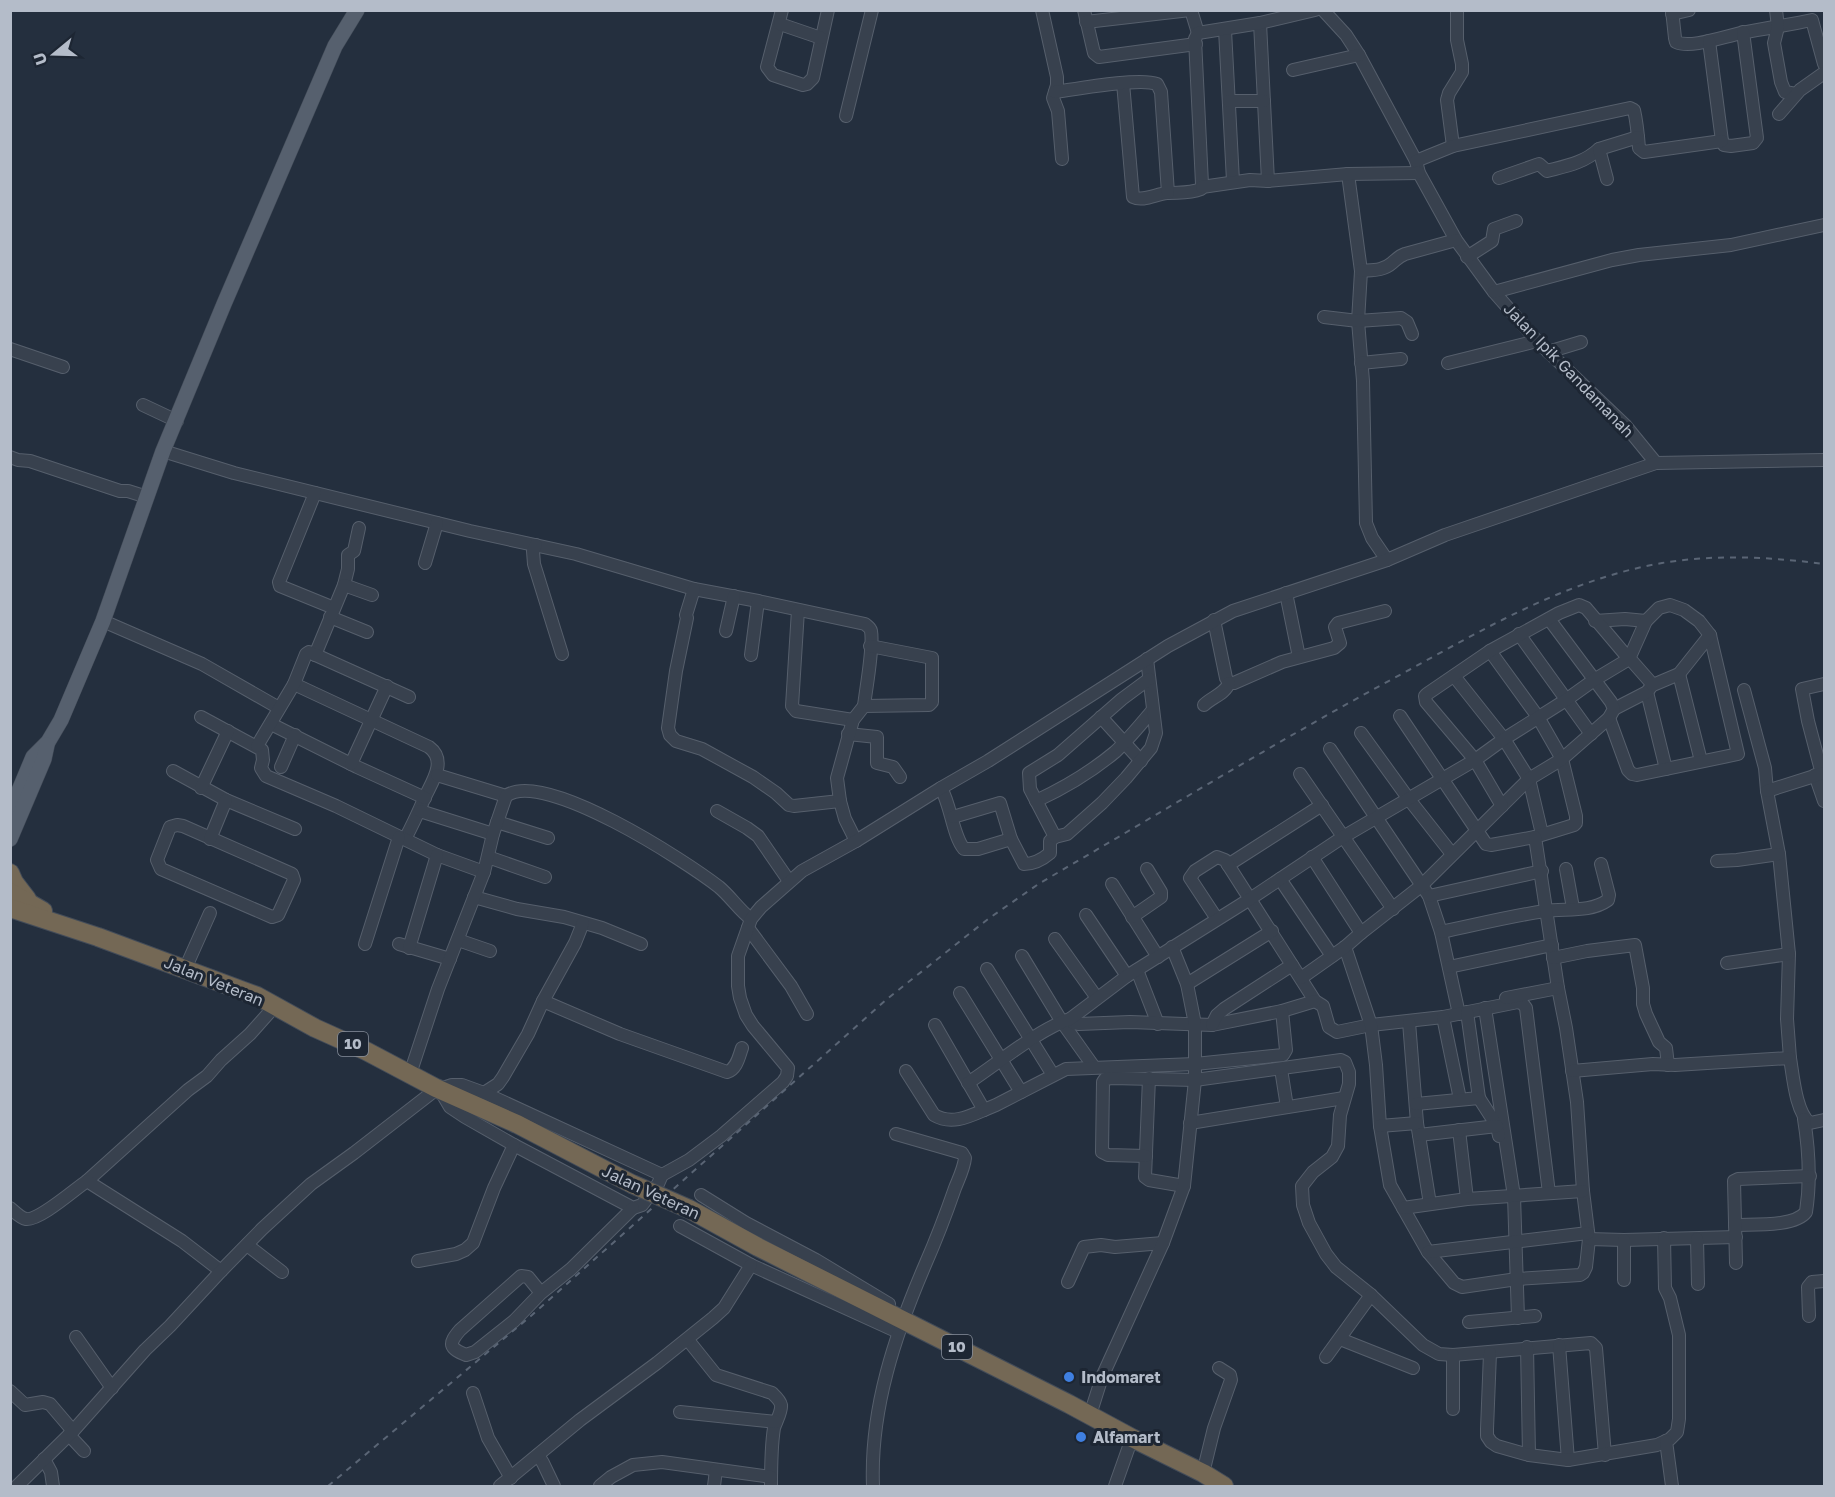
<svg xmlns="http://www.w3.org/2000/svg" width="1835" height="1497" viewBox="0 0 1835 1497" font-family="'Golos Text',sans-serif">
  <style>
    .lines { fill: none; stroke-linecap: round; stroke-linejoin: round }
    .minor-casing { stroke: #565f6c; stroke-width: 14 }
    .major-casing { stroke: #414a57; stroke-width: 16 }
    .highway-casing { stroke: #434c59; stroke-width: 20 }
    .minor { stroke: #38414e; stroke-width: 12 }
    .major { stroke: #56606e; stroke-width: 15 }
    .highway { stroke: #746855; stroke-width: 18 }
    .rail { stroke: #5a6575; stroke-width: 2; stroke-dasharray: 6 6; stroke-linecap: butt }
    .highway-bridge-casing { stroke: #434c59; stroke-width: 20; stroke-linecap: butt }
    .highway-bridge { stroke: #746855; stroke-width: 18 }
    .shop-dot { fill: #3f7fe0; stroke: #1d2633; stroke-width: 2 }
    .labels { text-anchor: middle; stroke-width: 6; stroke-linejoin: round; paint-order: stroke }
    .shield { fill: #1d2633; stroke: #878f9c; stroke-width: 1.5 }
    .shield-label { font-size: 15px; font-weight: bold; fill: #b4bcc9 }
    .street-label { font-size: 16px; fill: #b4bcc9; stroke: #1d2633 }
    .poi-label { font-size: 16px; font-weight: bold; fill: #b4bcc9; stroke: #1d2633; text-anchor: start }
  </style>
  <rect width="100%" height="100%" fill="#242f3e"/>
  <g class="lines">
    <g class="minor-casing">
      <g id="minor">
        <path d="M782,10l-15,57 6,8 30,10 4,-1 6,-6 15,-68"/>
        <path d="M1042,10l15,67v8l-4,13 5,13 4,48"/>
        <path d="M1084,10l10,43 5,4 97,-13"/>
        <path d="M1191,10l7,23"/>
        <path d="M1323,10l23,25 13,20 57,106 3,12 37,67 38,52 43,49 88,84 31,38"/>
        <path d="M1672,10l3,28 1,4c15,7 49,-6 66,-9 23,-5 47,-8 70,-13l12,44"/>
        <path d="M1776,10l2,17 -4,16 7,39 4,10 11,2"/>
        <path d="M1672,14l17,-4"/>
        <path d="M1086,22l104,-12"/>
        <path d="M1260,23l8,158"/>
        <path d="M780,24l41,14"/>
        <path d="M1225,30l8,151"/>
        <path d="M1709,41l13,100 2,4 7,1 22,-3 4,-5 -14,-106"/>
        <path d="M1293,70l66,-15"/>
        <path d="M1123,83l10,114c10,5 23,-3 34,-4 12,-1 22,1 34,-4l1,-5 -7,-145 3,-6 62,-10 55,-13"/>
        <path d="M1055,92c21,-3 85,-15 102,-8l4,8 7,101"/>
        <path d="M1229,101h35"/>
        <path d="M1779,114l21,-24 24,-17"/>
        <path d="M846,116l26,-106"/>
        <path d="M1453,146l-6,-46 2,-7 13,-21v-8l-5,-24v-30"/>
        <path d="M1416,161l37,-15 177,-38 4,2c3,13 4,25 5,38l5,4 78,-11"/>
        <path d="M1348,174l13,97 -3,50 5,60 3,142 6,15 15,22"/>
        <path d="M1499,178l40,-14 8,7c19,-5 37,-8 52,-22"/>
        <path d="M1607,179l-8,-30 39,-12"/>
        <path d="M1202,187l48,-7 18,1 80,-7 71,-1"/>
        <path d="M1467,257l25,-16 2,-12 22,-8"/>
        <path d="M1361,271c11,-1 22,0 31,-8 5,-4 7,-7 13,-9l51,-14"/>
        <path d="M1494,292l118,-32 27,-5 92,-10 93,-20"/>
        <path d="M1324,317l34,4 43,-3 6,4 5,12"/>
        <path d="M10,349l53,18"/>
        <path d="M1548,352l33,-10"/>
        <path d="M1361,363l40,-4"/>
        <path d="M1448,363l89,-22"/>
        <path d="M143,405l34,16"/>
        <path d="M163,451l71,22 236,58 106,23 118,35 64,12 107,23c3,3 5,3 6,7 3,16 -5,57 -7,75"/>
        <path d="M10,457l8,3 12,1 90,30h8l19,6"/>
        <path d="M315,493l-36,89 1,4 54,22"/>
        <path d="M536,545l-3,6 1,13 28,90"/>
        <path d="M425,563l12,-40"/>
        <path d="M344,585l4,-16v-14l6,-4 5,-23"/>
        <path d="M694,589l-8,26 1,3 -11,53 -8,57 2,7 6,6 26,8 51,28 23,16 13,12 5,1 46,-5"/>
        <path d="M1286,593l13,64"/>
        <path d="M798,610l-6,96 4,5 57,9"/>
        <path d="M330,617l37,15"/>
        <path d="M1214,620l12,58 3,5h5l48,-21 52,-14 6,-5 -5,-16 3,-4 47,-12"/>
        <path d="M103,621l99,43 77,44"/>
        <path d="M1595,621l30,-2 21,2"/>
        <path d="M726,631l8,-35"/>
        <path d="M1519,634l72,100"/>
        <path d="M315,655l29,-70 28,10"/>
        <path d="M751,655l7,-54"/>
        <path d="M1679,674l22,87"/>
        <path d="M1454,676l50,63 25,40 13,55"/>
        <path d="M294,684l135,63c19,14 2,36 -5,52 -6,14 -12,27 -19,40"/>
        <path d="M1744,690l21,78 2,23 12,63 10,100 -2,65 3,39"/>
        <path d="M1647,692l19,77"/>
        <path d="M1204,705c8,-8 21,-11 25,-22"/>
        <path d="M1614,709l33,-17 3,-4"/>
        <path d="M1400,716l86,128 5,1 44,-8 39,-12 2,-2v-7l-14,-57 -24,-42 -48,-66"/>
        <path d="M201,717l61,33 1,10 -2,8 5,8 70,30 101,49 47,17"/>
        <path d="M1101,717l40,44"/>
        <path d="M1609,718l19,52 4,4 5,1 101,-21 -28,-119"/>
        <path d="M271,724l86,43 68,31"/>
        <path d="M1361,733l47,65 44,56"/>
        <path d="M848,734l29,3v26l16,4 7,10"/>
        <path d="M257,746l37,-62 12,-30 3,-2 100,45"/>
        <path d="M1330,749l99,147 12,36 18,82"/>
        <path d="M351,764l36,-78"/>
        <path d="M281,767l14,-32"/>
        <path d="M173,771l53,29 69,29"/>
        <path d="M1300,774l93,135"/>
        <path d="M1822,774l-14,-53 -6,-32 22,-5"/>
        <path d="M437,775l69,21"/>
        <path d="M1815,775l9,26"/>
        <path d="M201,788l27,-57"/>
        <path d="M941,788c10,18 12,48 23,61h14l33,-10"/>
        <path d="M1767,791l57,-18"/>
        <path d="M1036,801c28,-13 55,-29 79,-49 13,-12 25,-27 37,-41"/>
        <path d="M420,811l73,23"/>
        <path d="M717,811l30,17 11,8 31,45"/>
        <path d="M953,817l47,-14 11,36 13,25c10,0 19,-5 26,-11v-12l5,-4 12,-3 35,-31 24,-25 25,-30 5,-15 -9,-74"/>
        <path d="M497,822l51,16"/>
        <path d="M177,825l6,1 109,48 2,6 -16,35 -6,2 -111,-48 -4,-9 13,-33z"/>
        <path d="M1055,837l-25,-48 -1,-16 29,-18 64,-56 27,-20"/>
        <path d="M210,839l16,-39"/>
        <path d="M856,841l-11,-22 -5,-18 -3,-23 16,-58 11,-14 65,-1 3,-3v-44l-62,-12"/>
        <path d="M488,857l57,20"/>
        <path d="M1312,857l49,76"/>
        <path d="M1717,861l20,-1 42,-6"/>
        <path d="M1228,865l94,-60"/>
        <path d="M1566,869l7,39"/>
        <path d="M1280,879l52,77"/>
        <path d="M1112,884l46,73"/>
        <path d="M1429,896l113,-25"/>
        <path d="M474,897l43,12 47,8 38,11 39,16"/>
        <path d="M1086,915l41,61"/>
        <path d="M1132,917l29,-20v-5l-14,-23"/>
        <path d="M1217,919l-27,-41 5,-7 22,-14 8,3 90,141 8,5 6,21 8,5 34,-7 72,-8 75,-15 5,2 3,4 23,185"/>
        <path d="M748,928l43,58 16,28"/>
        <path d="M1441,932c34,-7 69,-16 104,-21 20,-3 45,2 63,-11l1,-5 -8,-31"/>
        <path d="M1055,939l42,59"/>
        <path d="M458,940l32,11"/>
        <path d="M365,944l34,-107"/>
        <path d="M399,944l51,15"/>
        <path d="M1345,947l26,78 5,40 4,61 10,59 38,67 26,31 8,4 55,-8 63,-4 3,-2 3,-6 3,-28 -6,-48 -6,-89 -11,-74 -8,-40 -23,-151"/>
        <path d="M409,948l28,-93"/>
        <path d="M1022,956l40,66 32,45"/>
        <path d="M1553,958l34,-7 48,-6 8,43v16l3,10 13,28 7,6 2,17"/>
        <path d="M1727,963l62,-9"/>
        <path d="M1449,967l103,-22"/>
        <path d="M185,969l25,-56"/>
        <path d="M987,969l66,106"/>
        <path d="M1137,970l21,54"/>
        <path d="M1301,978l44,-31 16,-14 60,-47 108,-107 33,-20 47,-41 5,-9 -3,-7 -62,-83"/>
        <path d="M1187,984l85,-53"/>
        <path d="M960,993l61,99"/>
        <path d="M1506,998l52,-10"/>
        <path d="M543,1001l77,33 107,38c10,-3 12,-16 15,-24"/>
        <path d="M1485,1008l29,188 4,122"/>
        <path d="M1467,1012l12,86 18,28 2,10"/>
        <path d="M1443,1017l17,82"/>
        <path d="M1070,1019l3,4 6,1 51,-2 82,3 70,-14 33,-10"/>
        <path d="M1409,1022l8,101 13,81"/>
        <path d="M1212,1025l5,-10 7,-6 68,-44"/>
        <path d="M1281,1069l6,38"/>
        <path d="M906,1071l28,44c17,10 34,2 50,-5l-49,-85"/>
        <path d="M1572,1071l81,-7 22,1 115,-7c3,18 6,55 20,65l14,-3"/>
        <path d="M410,1074l28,-85 46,-117 9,-38 13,-38c37,-28 181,66 213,91 12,10 20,23 32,32"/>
        <path d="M1149,1078l-4,99 4,3 35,6"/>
        <path d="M968,1083c29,-19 71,-54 102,-64l57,-43 123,-77 93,-62 132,-77 29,-21 62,-39 28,-20 35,-21 17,-38 13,-13 11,-3 14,5 15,11 11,14 -31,39 -26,11 -22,-25 -2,-1 -43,-51 -7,-3 -20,8 -69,38 -63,43 -2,2 1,6 49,58 27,46"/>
        <path d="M440,1090l10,17 15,10 49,28 119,63 9,-3 16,-21 4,-9 27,-15 32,-24 62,-54 4,-6 1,-8 -35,-42 -7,-11 -6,-17 -2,-12v-30l13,-37 10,-12 41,-36 54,-30 85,-53 47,-27 180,-115 65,-35 154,-51 58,-25 211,-72 168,-3"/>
        <path d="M484,1093l14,-9 5,-7 25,-43 15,-33 32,-58 8,-20"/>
        <path d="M1416,1104l63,-6"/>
        <path d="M984,1110l12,-5 70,-36 129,-5 88,-9 3,-5 -4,-39"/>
        <path d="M1190,1123l154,-25"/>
        <path d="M1380,1126l37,-3"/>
        <path d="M1459,1130l8,69"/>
        <path d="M1419,1135l78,-9"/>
        <path d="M1146,1156l-38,-1 -6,-3 1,-70 2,-3 7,-1 83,2 146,-20 4,2 4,10v12l-9,31 -2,31 -6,11 -19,15 -11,14 1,19 6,18 17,31 10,13 35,28 52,50 16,9 14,1 138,-12 5,5 9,107"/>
        <path d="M87,1181l101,-91 19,-14 14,-16 29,-26 25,-28"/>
        <path d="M701,1195l45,28 70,37 73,44"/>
        <path d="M10,1208c5,4 10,10 16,11 13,2 49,-30 61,-38l95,60 39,30"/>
        <path d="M1403,1208l64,-9 116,-8"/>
        <path d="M1735,1225c18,-1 60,2 71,-13 5,-32 3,-62 -2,-93"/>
        <path d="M680,1226l71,39 147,67"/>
        <path d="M1589,1239l35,1 112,-3"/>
        <path d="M1697,1239l1,45"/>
        <path d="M247,1245l35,27"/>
        <path d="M1428,1252l160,-19"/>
        <path d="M418,1261l38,-7 9,-4 8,-7 21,-55 20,-43"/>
        <path d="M1736,1263l-2,-82 4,-2 72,-3"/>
        <path d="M1624,1280v-40"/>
        <path d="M1068,1282l16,-35 17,-2 14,2 48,-4"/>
        <path d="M541,1293l-13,-16 -7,-1 -61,54c-12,14 -11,18 6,25l9,-3 39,-31 27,-28 30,-24 62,-61"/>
        <path d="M1809,1316l-1,-29 4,-5 12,-1"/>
        <path d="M1469,1322l66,-6"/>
        <path d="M76,1337l36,51"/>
        <path d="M1340,1339l73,29"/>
        <path d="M688,1340l28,35 56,18c3,3 8,7 9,12 1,7 -5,16 -7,23 -3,19 -3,39 -3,58"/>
        <path d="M1559,1345l9,115"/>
        <path d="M1527,1347l2,108"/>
        <path d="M1490,1353l-3,76v7l4,6 6,4 32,9 39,5 89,-15 13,-6 7,-7 2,-13v-84l-9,-37 -5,-10 -1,-50"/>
        <path d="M1453,1355v54"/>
        <path d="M1326,1357l45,-62"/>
        <path d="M10,1391l15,14 18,-3 7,2 23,27"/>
        <path d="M473,1393l15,45 23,40"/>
        <path d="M680,1412l96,10"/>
        <path d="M1090,1415l12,-38 61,-134 21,-57 11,-106v-56l-8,-40 -15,-37"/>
        <path d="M69,1435l15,16"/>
        <path d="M1666,1441l6,45"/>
        <path d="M538,1455l5,8 11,23"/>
        <path d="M44,1459l7,13 2,14"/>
        <path d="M1203,1473l11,-45 17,-48 -1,-5 -11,-7"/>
        <path d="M17,1486l56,-55 72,-81 25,-24 51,-55 41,-42 49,-45 43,-31 80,-62 18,-6h10l22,8 178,82"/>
        <path d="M500,1486l80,-66 77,-57 56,-45 11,-10 27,-43"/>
        <path d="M600,1486l11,-9 22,-12 29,-3 109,15"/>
        <path d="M714,1486l2,-16"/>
        <path d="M873,1486c-3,-77 22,-151 52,-221 11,-25 21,-51 30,-77 4,-10 9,-20 10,-30l-3,-5 -66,-19"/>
        <path d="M1115,1486l17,-48"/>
      </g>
    </g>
    <g class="major-casing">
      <g id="major">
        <path d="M10,812l23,-55 15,-15 13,-22 42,-99 60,-170 61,-147 111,-258 22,-36"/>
        <path d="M10,839l34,-80 3,-14"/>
      </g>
    </g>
    <g class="highway-casing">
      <g id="highway">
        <path d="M10,873l4,9 13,17"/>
        <path d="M10,892l33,19"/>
        <path d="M10,908l88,29 159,59 58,32 51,23 70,37 81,36 115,60"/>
        <path d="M689,1209l69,38 311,157 63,34 71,35 21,13"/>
      </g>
    </g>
    <use href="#minor" class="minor"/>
    <use href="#major" class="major"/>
    <use href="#highway" class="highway"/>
    <path class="rail" d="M328,1486l204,-171 355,-316 101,-80 52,-36c122,-71 244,-146 369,-213 80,-44 161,-91 253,-107 54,-9 109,-6 162,1"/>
    <g class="highway-bridge-casing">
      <path id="highway-bridge" d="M632,1184l57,25"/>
    </g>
    <use href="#highway-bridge" class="highway-bridge"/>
  </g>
  <g class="shop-dot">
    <circle cx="1069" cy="1377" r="6"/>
    <circle cx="1081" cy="1437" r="6"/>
  </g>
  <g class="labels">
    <g class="shield">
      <rect x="338" y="1032" width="30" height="24" rx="4.5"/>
      <rect x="942" y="1335" width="30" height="24" rx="4.5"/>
    </g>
    <g class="shield-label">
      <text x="353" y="1049">10</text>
      <text x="957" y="1352">10</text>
    </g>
    <g class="street-label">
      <text transform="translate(1569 370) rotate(46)" y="6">Jalan Ipik Gandamanah</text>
      <text transform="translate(214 981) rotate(22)" y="6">Jalan Veteran</text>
      <text transform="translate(651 1192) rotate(25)" y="6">Jalan Veteran</text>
    </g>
    <g class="poi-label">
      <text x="1081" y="1383">Indomaret</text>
      <text x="1093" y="1443">Alfamart</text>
    </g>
  </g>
  <rect width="1835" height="1497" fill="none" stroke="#b4bcc9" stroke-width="24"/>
  <g transform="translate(54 54) rotate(251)" stroke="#1d2633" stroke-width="4.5" paint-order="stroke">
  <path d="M0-4.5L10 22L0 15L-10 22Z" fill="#b4bcc9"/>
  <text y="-9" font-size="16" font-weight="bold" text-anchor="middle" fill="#b4bcc9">U</text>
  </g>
</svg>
